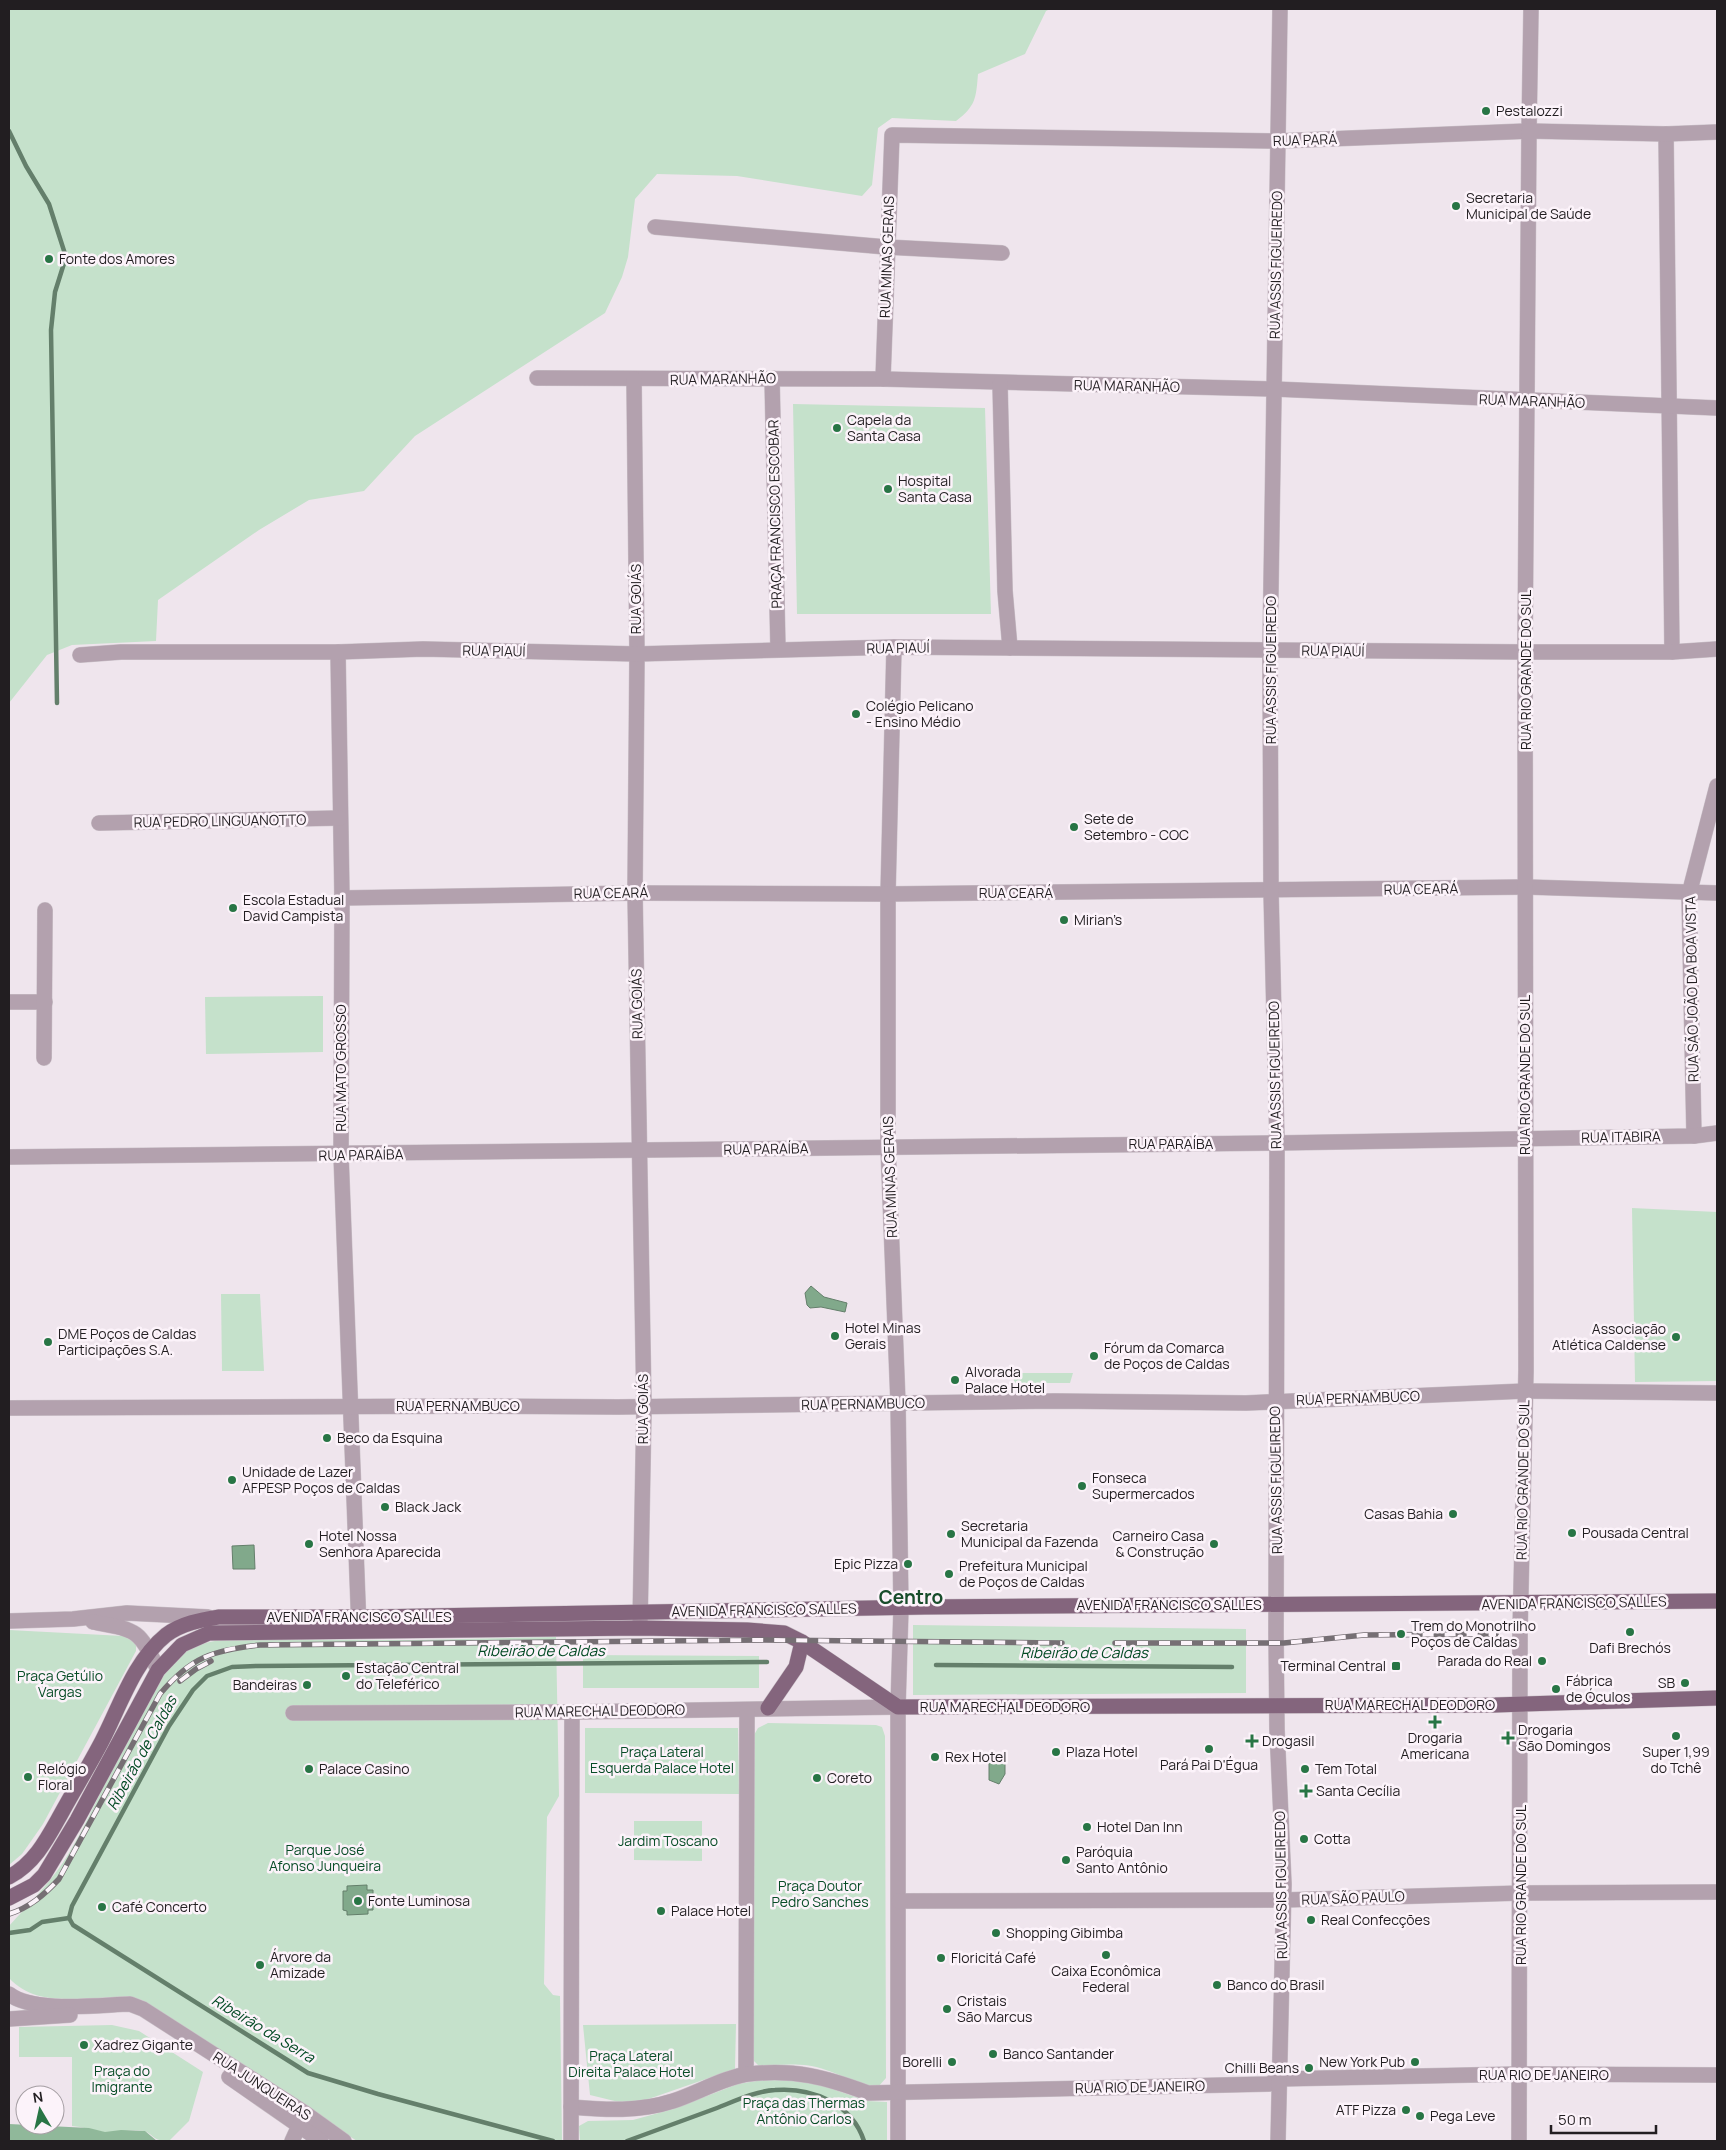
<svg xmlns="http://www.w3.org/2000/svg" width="1726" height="2150" viewBox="0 0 1726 2150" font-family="Manrope,sans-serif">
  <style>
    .green { fill: #c5e1cb }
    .forest { fill: #90b89a }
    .water { fill: #81a98b; stroke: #647f6b }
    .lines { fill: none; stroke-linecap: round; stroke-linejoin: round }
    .stream { stroke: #647f6b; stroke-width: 4.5 }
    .minor-casing { stroke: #cac1c8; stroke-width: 16 }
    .tertiary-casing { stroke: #cac1c8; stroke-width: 16 }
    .primary-casing { stroke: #cac1c8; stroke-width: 16 }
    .minor { stroke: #b3a1ae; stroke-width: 15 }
    .tertiary { stroke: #b3a1ae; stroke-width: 15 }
    .primary { stroke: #84657d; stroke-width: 15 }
    .rail-casing { stroke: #766f74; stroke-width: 5.5 }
    .rail { stroke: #fcf3fa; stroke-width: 4; stroke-dasharray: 11; stroke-linecap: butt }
    .poi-dot { fill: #287545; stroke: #fcf3fa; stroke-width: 2 }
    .labels { text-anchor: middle; stroke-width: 5; stroke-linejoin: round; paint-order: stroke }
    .poi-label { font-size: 14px; fill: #221e21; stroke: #fcf3fa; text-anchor: start }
    .street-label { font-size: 14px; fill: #221e21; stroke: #fcf3fa }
    .park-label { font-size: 14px; fill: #084d27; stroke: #fcf3fa }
    .water-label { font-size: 15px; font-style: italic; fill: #034a24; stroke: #fcf3fa }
    .district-label { font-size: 19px; font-weight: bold; fill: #184d2b; stroke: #fcf3fa }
  </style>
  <rect width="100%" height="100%" fill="#efe5ed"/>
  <g class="green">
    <path d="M9,9h1041l-4,2 -21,43 -47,20c-2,24 -2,32 -22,47l-64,-3 -14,10 -6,57 -10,11 -125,-20 -80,-2 -22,25 -7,58 -6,20 -17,36 -190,123 -51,55 -55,9 -50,30 -101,70 -2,41 -84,4 -25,10 -38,48z"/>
    <path d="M793,404l192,4 6,206h-194z"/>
    <path d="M323,996v56l-117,2 -1,-57z"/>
    <path d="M1632,1208l85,4v169l-82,1z"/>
    <path d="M221,1294h39l4,77h-42z"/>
    <path d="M1014,1373h59l-3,10h-56z"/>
    <path d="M913,1625l333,4v64l-333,2z"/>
    <path d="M9,1630l114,6 13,7v8l-93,173 -21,30 -13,11z"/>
    <path d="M556,1637l3,159 -12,21 -3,167 9,11 7,1 2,145h-205l-215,-141c-44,-10 -98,15 -133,-22v-52c21,-23 44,-46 60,-73 31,-52 51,-110 84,-161 8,-12 16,-27 27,-36 14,-12 32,-15 49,-17l182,1z"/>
    <path d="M583,1655l176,1v32h-176z"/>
    <path d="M768,1723l108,2 6,2 3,9 1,342 -8,9c-23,-1 -32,-11 -52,-17 -22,-8 -44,-5 -67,-4l-6,-6 1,-325 4,-7z"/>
    <path d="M585,1728h153l1,66 -154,-1z"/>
    <path d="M634,1821h68v40l-68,-1z"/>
    <path d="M736,2024l-1,45 -104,36 -41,-10 -7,-70z"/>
    <path d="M112,2025l27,6 64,41 -14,49 -20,20c-17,0 -14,-6 -25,-10 -14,-3 -28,3 -41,1 -11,-2 -20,-5 -31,-6v-69h-53v-30z"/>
    <path d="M768,2079h36l63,22 20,1v39h-307l-1,-15 9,-5 45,-1 40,-11 65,-25z"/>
  </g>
  <path class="forest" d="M9,2124l80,4 16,4 16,-2 24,1 12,10h-148z"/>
  <g class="water">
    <path d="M811,1286l13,11 23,6 -2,9 -24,-5 -11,1 -3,-3 -2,-12z"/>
    <path d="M254,1545l1,24h-22l-1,-23z"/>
    <path d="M1005,1762v12l-6,10 -10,-4v-17z"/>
    <path d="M367,1885v5h6v20h-5v4l-21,1v-4l-4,-1v-19h4v-5z"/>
  </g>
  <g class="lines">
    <g class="stream">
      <path d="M9,131l17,35 23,38 17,53 -11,35 -4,38 6,373"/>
      <path d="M936,1665l296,2"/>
      <path d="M69,1918l3,-12 97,-180 24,-36 14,-14 25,-9 25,-1 510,-4"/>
      <path d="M69,1918l4,7 235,148 70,21 175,47"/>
      <path d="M9,1933l21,-3 12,-8 27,-4"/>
      <path d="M627,2141c30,-11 60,-22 90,-33 18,-7 39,-17 58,-18 38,-3 77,14 89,51"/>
    </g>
    <g class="minor-casing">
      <g id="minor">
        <path d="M1666,134l6,518"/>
        <path d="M655,227l231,20 116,6"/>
        <path d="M537,378l346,1 391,10 443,19"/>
        <path d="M772,378l6,271"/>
        <path d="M634,379l3,275 -2,239 9,514 -4,218"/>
        <path d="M883,379l9,-244 386,6 251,-10 2,-122"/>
        <path d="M1000,384l5,207 5,57"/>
        <path d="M894,647l-6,247v252l10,257 3,205 -3,99v434"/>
        <path d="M338,652l4,246 -1,257 18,474"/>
        <path d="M80,655l41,-3h217l85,-3 214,5 257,-7 631,5h147l45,-3"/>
        <path d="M99,823l241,-5"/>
        <path d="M342,898l293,-5 253,1 639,-7 190,6"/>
        <path d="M9,1002h36"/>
        <path d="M44,1058l1,-148"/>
        <path d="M1694,1136l-5,-242 28,-108"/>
        <path d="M9,1157l1268,-14 417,-7 23,-3"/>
        <path d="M9,1621l64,-2 54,-6 81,4"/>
        <path d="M93,1622c44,8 46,7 65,48"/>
        <path d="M293,1713l279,-1 326,-5"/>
        <path d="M899,1901l385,-1 237,-7 196,-1"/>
        <path d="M746,2074l1,-364"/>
        <path d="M571,2107c35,3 68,5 102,-6 22,-7 54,-25 76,-27 46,-5 76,3 119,19l401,-9 10,-5 240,-5 198,1"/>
        <path d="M571,2141l1,-429"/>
      </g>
    </g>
    <g class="tertiary-casing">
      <g id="tertiary">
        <path d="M9,1408l467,-2 142,1 437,-6 191,2 279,-12 192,2"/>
        <path d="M9,1994c24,19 89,11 121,10l13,5 162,104 39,28"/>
        <path d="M9,2019l61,-4"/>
        <path d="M229,2077l92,64"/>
        <path d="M292,2141l11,-24"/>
        <path d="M1278,2141l6,-257 -7,-154 -1,-96 1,-491 -6,-252 -1,-241 10,-641"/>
        <path d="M1519,2141l1,-509 6,-261 -1,-719 4,-521 137,3 51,-2"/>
      </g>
    </g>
    <g class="primary-casing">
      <g id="primary">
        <path d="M768,1708l28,-41 6,-25"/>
        <path d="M9,1877c26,-14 38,-38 52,-63 13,-24 28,-48 41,-73 18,-35 32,-80 64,-106 16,-12 35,-15 53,-18h152l554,-10 792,-6"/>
        <path d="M9,1898l25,-13 10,-10 33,-55 81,-150 24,-25 27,-12 431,-5 107,2 37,3 18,9 96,65 597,-2 222,-7"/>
      </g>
    </g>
    <use href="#minor" class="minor"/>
    <use href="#tertiary" class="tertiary"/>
    <use href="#primary" class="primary"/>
    <g class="rail-casing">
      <g id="rail">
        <path d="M1115,1643h169l80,-8 132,-1"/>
        <path d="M180,1681l16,-12 15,-8"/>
        <path d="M9,1914c20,-6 35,-19 50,-35l101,-185c31,-37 53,-44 100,-49l503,-5 299,3"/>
      </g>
    </g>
    <use href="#rail" class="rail"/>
  </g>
  <g class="poi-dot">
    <circle cx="1486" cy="111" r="5"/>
    <circle cx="1456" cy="206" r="5"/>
    <circle cx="49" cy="259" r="5"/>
    <circle cx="837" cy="428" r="5"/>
    <circle cx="888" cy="489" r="5"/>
    <circle cx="856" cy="714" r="5"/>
    <circle cx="1074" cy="827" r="5"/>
    <circle cx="233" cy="908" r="5"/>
    <circle cx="1064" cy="920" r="5"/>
    <circle cx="835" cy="1336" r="5"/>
    <circle cx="1676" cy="1337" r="5"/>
    <circle cx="48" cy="1342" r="5"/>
    <circle cx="1094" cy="1356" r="5"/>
    <circle cx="955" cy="1380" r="5"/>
    <circle cx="327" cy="1438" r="5"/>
    <circle cx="232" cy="1480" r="5"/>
    <circle cx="1082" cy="1486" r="5"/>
    <circle cx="385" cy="1507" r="5"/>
    <circle cx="1453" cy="1514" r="5"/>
    <circle cx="1572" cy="1533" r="5"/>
    <circle cx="951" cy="1534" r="5"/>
    <circle cx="309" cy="1544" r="5"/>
    <circle cx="1214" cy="1544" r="5"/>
    <circle cx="908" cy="1564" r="5"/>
    <circle cx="949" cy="1574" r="5"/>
    <circle cx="1630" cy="1632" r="5"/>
    <circle cx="1401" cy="1634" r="5"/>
    <circle cx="1542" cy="1661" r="5"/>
    <rect x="1391" y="1661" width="10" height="10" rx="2.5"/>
    <circle cx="346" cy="1676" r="5"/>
    <circle cx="1685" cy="1683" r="5"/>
    <circle cx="307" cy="1685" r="5"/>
    <circle cx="1556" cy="1689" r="5"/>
    <path d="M1432.5 1714.5h5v5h5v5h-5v5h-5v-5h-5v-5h5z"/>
    <circle cx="1676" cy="1736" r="5"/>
    <path d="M1505.5 1730.5h5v5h5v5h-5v5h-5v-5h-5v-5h5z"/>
    <path d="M1249.5 1733.5h5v5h5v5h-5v5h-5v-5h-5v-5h5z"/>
    <circle cx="1209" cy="1749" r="5"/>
    <circle cx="1056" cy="1752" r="5"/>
    <circle cx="935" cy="1757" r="5"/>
    <circle cx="309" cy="1769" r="5"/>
    <circle cx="1305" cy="1769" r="5"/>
    <circle cx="28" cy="1777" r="5"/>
    <circle cx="817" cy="1778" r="5"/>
    <path d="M1303.5 1783.5h5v5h5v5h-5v5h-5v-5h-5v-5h5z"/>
    <circle cx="1087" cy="1827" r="5"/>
    <circle cx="1304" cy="1839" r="5"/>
    <circle cx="1066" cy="1860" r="5"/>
    <circle cx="358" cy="1901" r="5"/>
    <circle cx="102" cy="1907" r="5"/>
    <circle cx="661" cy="1911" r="5"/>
    <circle cx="1311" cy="1920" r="5"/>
    <circle cx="996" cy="1933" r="5"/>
    <circle cx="1106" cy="1955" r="5"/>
    <circle cx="941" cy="1958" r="5"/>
    <circle cx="260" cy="1965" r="5"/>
    <circle cx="1217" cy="1985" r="5"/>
    <circle cx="947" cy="2009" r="5"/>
    <circle cx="84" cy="2045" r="5"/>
    <circle cx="993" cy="2054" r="5"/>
    <circle cx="952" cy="2062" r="5"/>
    <circle cx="1415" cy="2062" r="5"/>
    <circle cx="1309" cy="2068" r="5"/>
    <circle cx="1406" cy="2110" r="5"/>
    <circle cx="1420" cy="2116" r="5"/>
  </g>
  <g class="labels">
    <g class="poi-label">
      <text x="1496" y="116">Pestalozzi</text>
      <text x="1466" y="203">Secretaria<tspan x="1466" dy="16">Municipal de Saúde</tspan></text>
      <text x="59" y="264">Fonte dos Amores</text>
      <text x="847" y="425">Capela da<tspan x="847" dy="16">Santa Casa</tspan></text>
      <text x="898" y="486">Hospital<tspan x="898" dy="16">Santa Casa</tspan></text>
      <text x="866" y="711">Colégio Pelicano<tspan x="866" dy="16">- Ensino Médio</tspan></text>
      <text x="1084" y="824">Sete de<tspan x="1084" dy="16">Setembro - COC</tspan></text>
      <text x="243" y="905">Escola Estadual<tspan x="243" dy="16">David Campista</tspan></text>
      <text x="1074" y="925">Mirian’s</text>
      <text x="845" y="1333">Hotel Minas<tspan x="845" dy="16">Gerais</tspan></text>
      <text x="1666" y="1334" text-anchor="end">Associação<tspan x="1666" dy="16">Atlética Caldense</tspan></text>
      <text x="58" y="1339">DME Poços de Caldas<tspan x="58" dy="16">Participações S.A.</tspan></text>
      <text x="1104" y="1353">Fórum da Comarca<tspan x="1104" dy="16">de Poços de Caldas</tspan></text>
      <text x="965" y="1377">Alvorada<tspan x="965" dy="16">Palace Hotel</tspan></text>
      <text x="337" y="1443">Beco da Esquina</text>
      <text x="242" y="1477">Unidade de Lazer<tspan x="242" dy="16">AFPESP Poços de Caldas</tspan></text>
      <text x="1092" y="1483">Fonseca<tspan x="1092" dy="16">Supermercados</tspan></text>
      <text x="395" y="1512">Black Jack</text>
      <text x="1443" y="1519" text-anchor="end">Casas Bahia</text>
      <text x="961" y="1531">Secretaria<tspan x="961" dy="16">Municipal da Fazenda</tspan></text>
      <text x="1582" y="1538">Pousada Central</text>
      <text x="319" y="1541">Hotel Nossa<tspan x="319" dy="16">Senhora Aparecida</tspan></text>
      <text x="1204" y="1541" text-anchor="end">Carneiro Casa<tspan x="1204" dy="16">&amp; Construção</tspan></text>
      <text x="898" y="1569" text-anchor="end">Epic Pizza</text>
      <text x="959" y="1571">Prefeitura Municipal<tspan x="959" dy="16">de Poços de Caldas</tspan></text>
      <text x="1411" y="1631">Trem do Monotrilho<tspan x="1411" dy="16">Poços de Caldas</tspan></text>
      <text x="1630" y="1653" text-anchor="middle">Dafi Brechós</text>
      <text x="1532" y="1666" text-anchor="end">Parada do Real</text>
      <text x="1386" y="1671" text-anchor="end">Terminal Central</text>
      <text x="356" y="1673">Estação Central<tspan x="356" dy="16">do Teleférico</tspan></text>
      <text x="1566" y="1686">Fábrica<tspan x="1566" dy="16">de Óculos</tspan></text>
      <text x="1675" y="1688" text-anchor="end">SB</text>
      <text x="297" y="1690" text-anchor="end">Bandeiras</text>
      <text x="1518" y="1735">Drogaria<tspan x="1518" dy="16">São Domingos</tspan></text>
      <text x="1435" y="1743" text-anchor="middle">Drogaria<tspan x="1435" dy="16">Americana</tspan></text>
      <text x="1262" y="1746">Drogasil</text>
      <text x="1066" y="1757">Plaza Hotel</text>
      <text x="1676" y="1757" text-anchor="middle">Super 1,99<tspan x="1676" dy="16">do Tchê</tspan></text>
      <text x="945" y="1762">Rex Hotel</text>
      <text x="1209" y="1770" text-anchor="middle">Pará Pai D'Égua</text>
      <text x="38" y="1774">Relógio<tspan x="38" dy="16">Floral</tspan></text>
      <text x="319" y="1774">Palace Casino</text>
      <text x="1315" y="1774">Tem Total</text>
      <text x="827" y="1783">Coreto</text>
      <text x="1316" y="1796">Santa Cecília</text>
      <text x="1097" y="1832">Hotel Dan Inn</text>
      <text x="1314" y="1844">Cotta</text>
      <text x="1076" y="1857">Paróquia<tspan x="1076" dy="16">Santo Antônio</tspan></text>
      <text x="368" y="1906">Fonte Luminosa</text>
      <text x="112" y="1912">Café Concerto</text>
      <text x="671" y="1916">Palace Hotel</text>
      <text x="1321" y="1925">Real Confecçōes</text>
      <text x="1006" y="1938">Shopping Gibimba</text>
      <text x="270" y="1962">Árvore da<tspan x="270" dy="16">Amizade</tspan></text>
      <text x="951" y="1963">Floricitá Café</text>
      <text x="1106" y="1976" text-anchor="middle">Caixa Econômica<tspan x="1106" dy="16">Federal</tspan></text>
      <text x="1227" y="1990">Banco do Brasil</text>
      <text x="957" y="2006">Cristais<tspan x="957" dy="16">São Marcus</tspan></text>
      <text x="94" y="2050">Xadrez Gigante</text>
      <text x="1003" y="2059">Banco Santander</text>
      <text x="942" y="2067" text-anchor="end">Borelli</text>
      <text x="1405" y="2067" text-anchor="end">New York Pub</text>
      <text x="1299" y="2073" text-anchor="end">Chilli Beans</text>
      <text x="1396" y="2115" text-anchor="end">ATF Pizza</text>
      <text x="1430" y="2121">Pega Leve</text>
    </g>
    <g class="street-label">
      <text transform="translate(1305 140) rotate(-2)" y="5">RUA PARÁ</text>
      <text transform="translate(887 257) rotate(-88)" y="5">RUA MINAS GERAIS</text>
      <text transform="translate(1276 265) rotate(-89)" y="5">RUA ASSIS FIGUEIREDO</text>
      <text transform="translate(723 379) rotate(-1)" y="5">RUA MARANHÃO</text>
      <text transform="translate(1127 386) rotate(1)" y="5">RUA MARANHÃO</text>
      <text transform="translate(1532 401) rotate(2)" y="5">RUA MARANHÃO</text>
      <text transform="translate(775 514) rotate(-91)" y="5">PRAÇA FRANCISCO ESCOBAR</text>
      <text transform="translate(636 599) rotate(-90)" y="5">RUA GOIÁS</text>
      <text transform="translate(898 648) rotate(-1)" y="5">RUA PIAUÍ</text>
      <text transform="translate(494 651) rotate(1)" y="5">RUA PIAUÍ</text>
      <text transform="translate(1333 651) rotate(1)" y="5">RUA PIAUÍ</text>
      <text transform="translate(1271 670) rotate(-90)" y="5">RUA ASSIS FIGUEIREDO</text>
      <text transform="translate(1526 670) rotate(-90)" y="5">RUA RIO GRANDE DO SUL</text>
      <text transform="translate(220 821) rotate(-1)" y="5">RUA PEDRO LINGUANOTTO</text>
      <text transform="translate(1421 889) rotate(-1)" y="5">RUA CEARÁ</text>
      <text transform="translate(611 893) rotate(-1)" y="5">RUA CEARÁ</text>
      <text x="1016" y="898">RUA CEARÁ</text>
      <text transform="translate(1692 989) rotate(-91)" y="5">RUA SÃO JOÃO DA BOA VISTA</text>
      <text transform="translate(637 1004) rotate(-91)" y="5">RUA GOIÁS</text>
      <text transform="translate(341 1068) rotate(-90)" y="5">RUA MATO GROSSO</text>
      <text transform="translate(1275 1075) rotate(-91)" y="5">RUA ASSIS FIGUEIREDO</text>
      <text transform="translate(1525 1075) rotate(-90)" y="5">RUA RIO GRANDE DO SUL</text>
      <text transform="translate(1621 1137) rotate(-1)" y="5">RUA ITABIRA</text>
      <text x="1171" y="1149">RUA PARAÍBA</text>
      <text transform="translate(766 1149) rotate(-1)" y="5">RUA PARAÍBA</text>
      <text transform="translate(361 1155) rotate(-1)" y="5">RUA PARAÍBA</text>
      <text transform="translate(890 1177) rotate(-92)" y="5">RUA MINAS GERAIS</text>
      <text transform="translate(1358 1398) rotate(-2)" y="5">RUA PERNAMBUCO</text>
      <text transform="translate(863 1404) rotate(-1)" y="5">RUA PERNAMBUCO</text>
      <text x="458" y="1411">RUA PERNAMBUCO</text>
      <text transform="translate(643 1409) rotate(-90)" y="5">RUA GOIÁS</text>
      <text transform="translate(1276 1480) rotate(-91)" y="5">RUA ASSIS FIGUEIREDO</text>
      <text transform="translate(1523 1480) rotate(-89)" y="5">RUA RIO GRANDE DO SUL</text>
      <text transform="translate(1574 1603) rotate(-1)" y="5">AVENIDA FRANCISCO SALLES</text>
      <text x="1169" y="1610">AVENIDA FRANCISCO SALLES</text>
      <text transform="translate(764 1610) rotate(-1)" y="5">AVENIDA FRANCISCO SALLES</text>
      <text x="359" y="1622">AVENIDA FRANCISCO SALLES</text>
      <text x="1410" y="1710">RUA MARECHAL DEODORO</text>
      <text x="1005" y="1712">RUA MARECHAL DEODORO</text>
      <text transform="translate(600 1711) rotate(-1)" y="5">RUA MARECHAL DEODORO</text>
      <text transform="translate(1281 1885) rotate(-91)" y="5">RUA ASSIS FIGUEIREDO</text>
      <text transform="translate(1521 1885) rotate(-90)" y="5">RUA RIO GRANDE DO SUL</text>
      <text transform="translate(1353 1898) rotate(-2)" y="5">RUA SÃO PAULO</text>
      <text x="1544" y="2080">RUA RIO DE JANEIRO</text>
      <text transform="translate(262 2086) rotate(33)" y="5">RUA JUNQUEIRAS</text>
      <text transform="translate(1140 2087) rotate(-1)" y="5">RUA RIO DE JANEIRO</text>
    </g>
    <g class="park-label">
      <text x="60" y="1681">Praça Getúlio<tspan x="60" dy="16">Vargas</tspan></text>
      <text x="662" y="1757">Praça Lateral<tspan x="662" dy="16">Esquerda Palace Hotel</tspan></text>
      <text x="668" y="1846">Jardim Toscano</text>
      <text x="325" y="1855">Parque José<tspan x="325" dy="16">Afonso Junqueira</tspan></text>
      <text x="820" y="1891">Praça Doutor<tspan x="820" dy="16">Pedro Sanches</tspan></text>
      <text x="631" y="2061">Praça Lateral<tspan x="631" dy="16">Direita Palace Hotel</tspan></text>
      <text x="122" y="2076">Praça do<tspan x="122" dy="16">Imigrante</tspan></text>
      <text x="804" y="2108">Praça das Thermas<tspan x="804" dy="16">Antônio Carlos</tspan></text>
    </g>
    <g class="water-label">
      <text x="541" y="1656">Ribeirão de Caldas</text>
      <text x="1084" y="1658">Ribeirão de Caldas</text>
      <text transform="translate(142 1753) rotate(-61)" y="5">Ribeirão de Caldas</text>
      <text transform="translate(263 2029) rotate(31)" y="5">Ribeirão da Serra</text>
    </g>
    <g class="district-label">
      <text x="911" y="1604">Centro</text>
    </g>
  </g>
  <rect width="1726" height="2150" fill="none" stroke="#221e21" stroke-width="20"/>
  <g transform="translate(40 2110) rotate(351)"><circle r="24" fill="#fcf3fa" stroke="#a59ea3"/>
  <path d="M0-4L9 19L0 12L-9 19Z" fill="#287545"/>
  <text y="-8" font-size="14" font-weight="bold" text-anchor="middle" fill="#221e21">N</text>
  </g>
  <path d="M1551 2125v8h105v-8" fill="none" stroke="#221e21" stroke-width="2.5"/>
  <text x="1558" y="2125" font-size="15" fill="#221e21" stroke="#fcf3fa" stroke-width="4" paint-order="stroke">50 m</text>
</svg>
